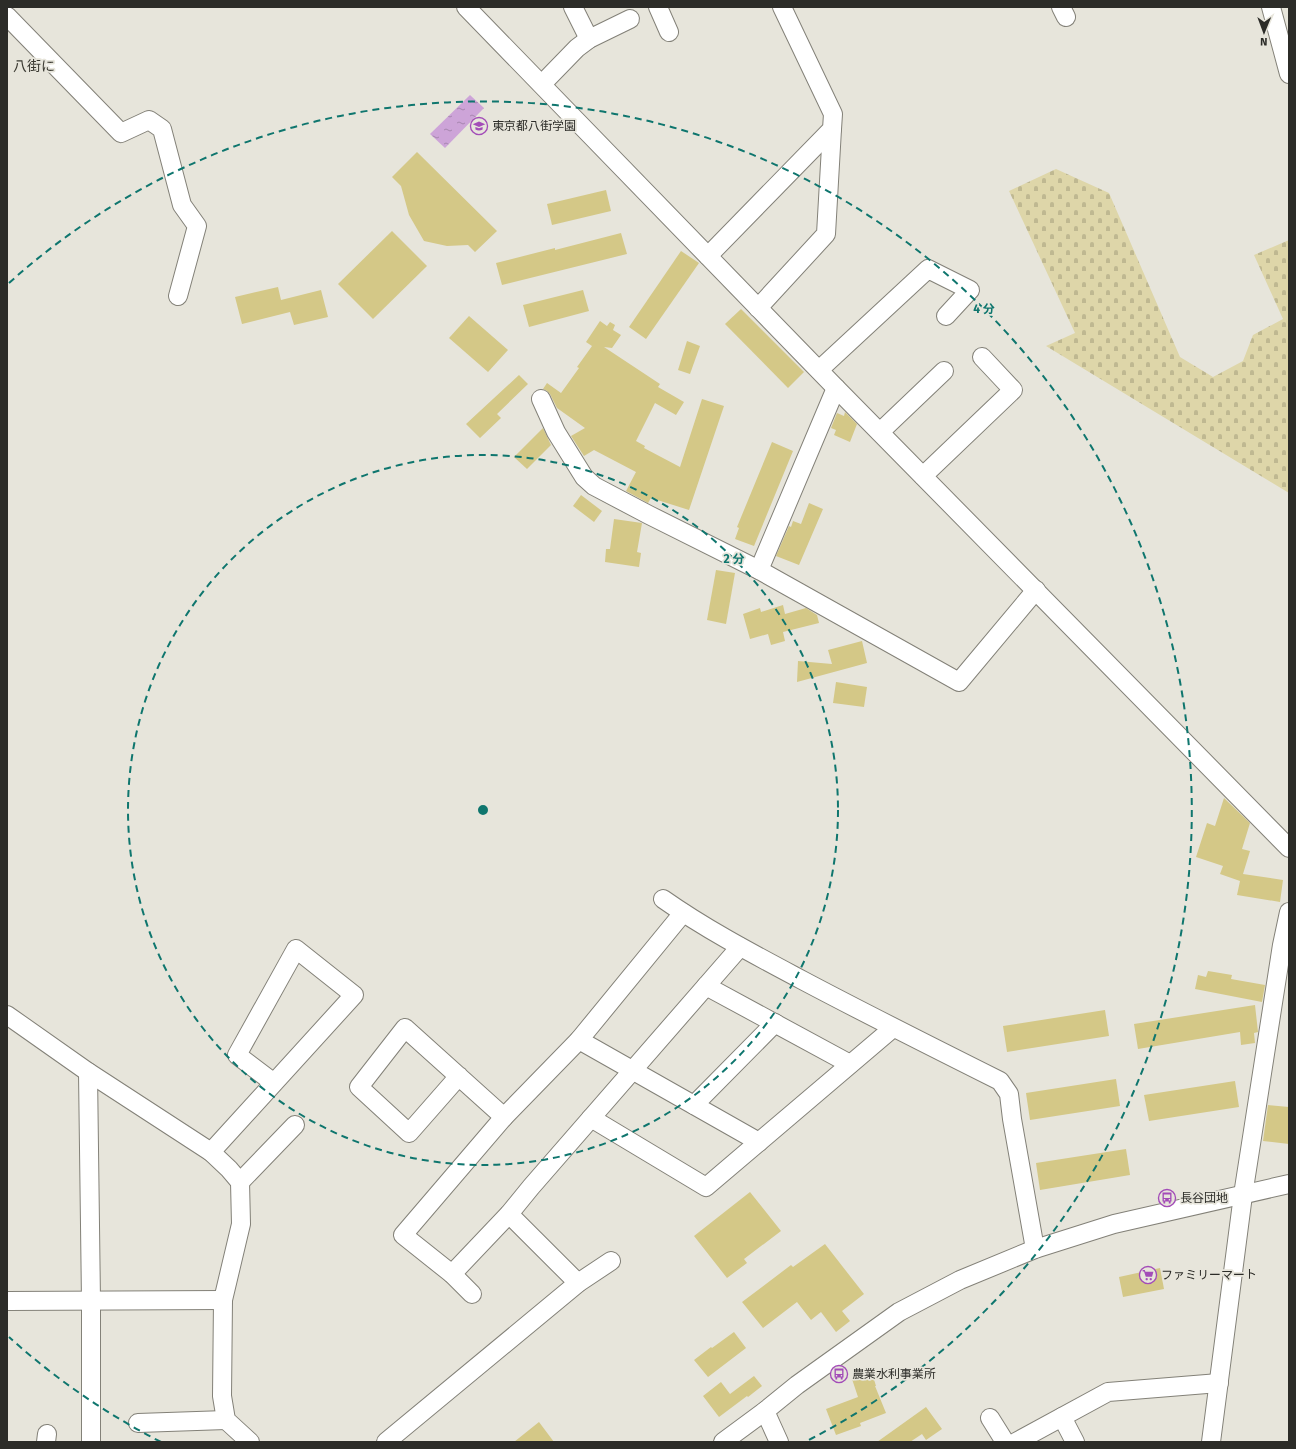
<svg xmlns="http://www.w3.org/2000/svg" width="1296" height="1449" viewBox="0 0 1296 1449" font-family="'Fira Sans','Noto Sans JP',sans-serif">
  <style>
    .cemetery { fill: url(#cemetery-stones) }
    .water { fill: url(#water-ripples) }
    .building { fill: #d4c887 }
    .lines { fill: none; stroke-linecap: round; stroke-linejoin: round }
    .minor-casing { stroke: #838178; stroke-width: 20 }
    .minor { stroke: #fff; stroke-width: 18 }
    .ring { fill: none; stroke: #0f766e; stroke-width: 2; stroke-dasharray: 7 5 }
    .labels { text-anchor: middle; stroke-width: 3.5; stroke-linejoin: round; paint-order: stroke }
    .poi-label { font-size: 12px; fill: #2c2c28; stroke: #e7e5db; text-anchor: start }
    .quarter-label { font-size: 14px; fill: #393830; stroke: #e7e5db }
    .centre { fill: #0f766e; stroke: #e7e5db; stroke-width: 2 }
    .ring-label { font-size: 12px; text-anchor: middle; font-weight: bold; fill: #0f766e; stroke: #e7e5db; stroke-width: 3.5; stroke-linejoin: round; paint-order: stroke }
  </style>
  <defs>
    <pattern id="cemetery-stones" width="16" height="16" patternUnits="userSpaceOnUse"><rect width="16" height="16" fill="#ded6a9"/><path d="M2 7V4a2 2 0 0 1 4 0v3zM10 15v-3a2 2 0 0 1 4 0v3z" fill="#bfb891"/></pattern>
    <pattern id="water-ripples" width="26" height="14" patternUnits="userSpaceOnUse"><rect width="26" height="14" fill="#cda4d8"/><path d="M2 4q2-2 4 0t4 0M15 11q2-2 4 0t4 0" fill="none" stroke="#a786af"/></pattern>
  </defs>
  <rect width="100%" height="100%" fill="#e7e5db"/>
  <path class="cemetery" d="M1056,169l53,24 71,164 33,20 30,-16 10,-26 30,-16 -29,-64 35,-15v253l-243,-147 29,-13 -66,-142z"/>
  <path class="water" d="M470,95l14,13 -39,40 -15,-14z"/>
  <g class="building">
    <path d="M417,152l80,79 -22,21 -7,-7 -21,1 -23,-5 -15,-26 -8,-29 -9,-9z"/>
    <path d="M606,190l5,21 -59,14 -5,-21z"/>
    <path d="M392,231l35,35 -54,53 -35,-35z"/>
    <path d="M621,233l6,21 -125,31 -6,-22 59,-15v2z"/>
    <path d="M681,251l18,12 -53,76 -17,-12z"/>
    <path d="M278,287l3,13 40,-10 7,27 -34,8 -4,-13 -48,12 -7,-27z"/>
    <path d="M583,290l6,21 -60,16 -6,-22z"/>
    <path d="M741,309l63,63 -16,16 -63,-64z"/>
    <path d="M469,316l39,34 -20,22 -39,-34z"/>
    <path d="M600,321l7,5 3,-4 5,3 -2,5 8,5 -9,13 -8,-1 56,37 -2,3 26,15 -8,13 -21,-12 -19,38 9,5 -1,2 36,19 22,-68 22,7 -35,104 -38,-12 -3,5 -22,-12 10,-19 -42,-22 -10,6 -13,-20 14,-8 -28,-20 -7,-14 -3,-3 -4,-2 4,-6 14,10 18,-25 -2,-1 15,-21 -6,-4z"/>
    <path d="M687,341l13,5 -10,28 -12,-4z"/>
    <path d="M519,375l9,9 -31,30 4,4 -21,20 -14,-14z"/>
    <path d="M845,412l12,12 -7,18 -16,-7 2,-5 -5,-2 6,-15 7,3z"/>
    <path d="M543,428l8,17 -24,24 -13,-12z"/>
    <path d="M772,442l21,9 -39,95 -19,-7 4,-11 -2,-1z"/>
    <path d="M581,495l21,16 -8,11 -21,-16z"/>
    <path d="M809,503l14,6 -24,56 -23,-9 13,-30 2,1 2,-6 8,3z"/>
    <path d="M614,519l28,4 -5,29 4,1 -2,14 -34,-5 1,-13h4z"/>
    <path d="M716,570l19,3 -9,51 -19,-4z"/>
    <path d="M783,605l2,9 21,-6 11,7 2,8 -36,9 2,9 -14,4 -3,-11 -18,5 -7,-25 17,-6 1,4z"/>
    <path d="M862,641l5,22 -70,19 1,-21 34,3 -4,-14z"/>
    <path d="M836,682l31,5 -3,20 -31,-4z"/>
    <path d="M1224,798l26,25 -8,26 8,2 -7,23 40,6 -3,22 -43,-7 3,-14 -20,-7 3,-8 -27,-9 11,-34 8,3z"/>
    <path d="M1208,971l24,4 -1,4 34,6 -3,17 -67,-13 3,-14 8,2z"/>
    <path d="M1255,1005l3,27 -4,1 1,10 -14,2 -1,-13 -102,17 -4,-25z"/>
    <path d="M1105,1010l4,26 -102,16 -4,-26z"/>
    <path d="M1116,1079l4,27 -90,14 -4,-27z"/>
    <path d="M1235,1081l4,26 -90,14 -5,-26z"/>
    <path d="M1268,1105l21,2v37l-26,-3z"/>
    <path d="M1126,1149l4,26 -90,15 -4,-27z"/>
    <path d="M750,1192l31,39 -37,28 3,4 -20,15 -33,-42z"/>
    <path d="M825,1244l39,50 -22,17 8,10 -14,11 -15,-20 -10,8 -14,-18 -34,26 -21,-26 49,-37 2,2z"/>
    <path d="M1160,1268l4,21 -41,8 -4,-20z"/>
    <path d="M734,1332l12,16 -38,29 -14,-17 17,-13 1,1z"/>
    <path d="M872,1373l4,13h-1l11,27 -26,10 1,3 -25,9 -10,-26 32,-12 -6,-18z"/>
    <path d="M754,1376l8,10 -14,11 -1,-1 -28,21 -16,-21 18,-14 9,12z"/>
    <path d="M926,1407l16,22 -16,11 -4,-6 -12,8h-33z"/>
    <path d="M539,1422l15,20h-40z"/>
  </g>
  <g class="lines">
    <g class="minor-casing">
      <g id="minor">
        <path d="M466,7l370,381 453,460"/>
        <path d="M573,7l16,32"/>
        <path d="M658,7l11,25"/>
        <path d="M1061,7l5,10"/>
        <path d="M1271,7l18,67"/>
        <path d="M7,16l114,117 28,-13 13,9 20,76 15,21 -19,70"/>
        <path d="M542,84l35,-36 12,-9 41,-20"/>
        <path d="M708,256l124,-127 1,-15 -51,-107"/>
        <path d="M758,308l68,-74 6,-105"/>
        <path d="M819,370l109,-101 42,21 -24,26"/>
        <path d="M541,399l15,33 28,45 10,9 55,29 110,55 200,112 77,-92"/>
        <path d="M880,432l64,-61"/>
        <path d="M923,476l90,-86 -31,-33"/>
        <path d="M759,570l77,-182"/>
        <path d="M663,899c44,31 92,56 139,81 66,35 132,68 198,101l9,13 3,25 23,130"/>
        <path d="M706,986l144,78"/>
        <path d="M7,1015l81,57 123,80 18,17 11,13 1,42 -18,76 -1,96 4,24 24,22"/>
        <path d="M579,1040l180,102"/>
        <path d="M88,1072l3,229v141"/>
        <path d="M459,1076l-50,57 -50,-46 46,-59 99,89"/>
        <path d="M694,1105l81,-82"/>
        <path d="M591,1118l115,69 187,-159"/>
        <path d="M211,1152l143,-157 -58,-46 -59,106 37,28"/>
        <path d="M240,1182l55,-57"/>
        <path d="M509,1214l69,69"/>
        <path d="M452,1274l57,-60 22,-27 209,-240"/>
        <path d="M472,1294l-20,-20 -49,-39 101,-118 75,-77 104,-127"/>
        <path d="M7,1301l216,-1"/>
        <path d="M765,1411l14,31"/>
        <path d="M1062,1417l13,25"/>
        <path d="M990,1418l15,24"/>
        <path d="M138,1423l88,-3"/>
        <path d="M46,1442l1,-8"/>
        <path d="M386,1442l192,-159 33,-22"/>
        <path d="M723,1442l42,-31 32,-26 102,-73 61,-32 75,-31 79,-25 175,-40"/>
        <path d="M1016,1442l92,-50 111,-9"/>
        <path d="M1211,1442l32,-247 39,-250 7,-33"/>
      </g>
    </g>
    <use href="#minor" class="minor"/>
  </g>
  <g class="ring">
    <circle cx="483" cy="810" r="355"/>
    <path d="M161 1442A709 709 0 0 1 9 1337M9 283A709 709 0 1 1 805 1442"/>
  </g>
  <defs>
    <g id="school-ring" transform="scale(0.9)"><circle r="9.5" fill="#e7e5db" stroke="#a34cb8" stroke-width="1.5"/><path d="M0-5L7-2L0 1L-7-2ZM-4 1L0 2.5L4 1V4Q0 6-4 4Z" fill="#a34cb8"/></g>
    <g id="bus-ring" transform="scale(0.9)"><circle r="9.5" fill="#e7e5db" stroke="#a34cb8" stroke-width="1.5"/><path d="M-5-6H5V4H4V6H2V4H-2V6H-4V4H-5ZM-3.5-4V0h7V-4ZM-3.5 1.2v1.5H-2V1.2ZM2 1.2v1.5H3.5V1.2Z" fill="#a34cb8"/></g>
    <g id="supermarket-ring" transform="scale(0.9)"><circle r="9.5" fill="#e7e5db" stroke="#a34cb8" stroke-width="1.5"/><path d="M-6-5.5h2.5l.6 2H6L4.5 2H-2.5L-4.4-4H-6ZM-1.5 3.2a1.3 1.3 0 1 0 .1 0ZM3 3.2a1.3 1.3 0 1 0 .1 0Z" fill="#a34cb8"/></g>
  </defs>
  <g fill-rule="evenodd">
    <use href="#school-ring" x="479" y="126"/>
    <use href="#bus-ring" x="1167" y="1198"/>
    <use href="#supermarket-ring" x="1148" y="1275"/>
    <use href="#bus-ring" x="839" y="1374"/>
  </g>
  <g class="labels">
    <g class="poi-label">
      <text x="492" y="130">東京都八街学園</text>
      <text x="1180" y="1202">長谷団地</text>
      <text x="1161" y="1279">ファミリーマート</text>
      <text x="852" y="1378">農業水利事業所</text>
    </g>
    <g class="quarter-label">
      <text x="34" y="71">八街に</text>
    </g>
  </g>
  <circle cx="483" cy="810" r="6" class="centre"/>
  <g class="ring-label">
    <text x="984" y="313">4 分</text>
    <text x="734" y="563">2 分</text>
  </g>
  <rect width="1296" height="1449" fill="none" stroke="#2c2c28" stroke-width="16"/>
  <g transform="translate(1264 32) rotate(181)" stroke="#e7e5db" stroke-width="3" paint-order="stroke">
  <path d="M0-3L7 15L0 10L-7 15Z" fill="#2c2c28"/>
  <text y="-6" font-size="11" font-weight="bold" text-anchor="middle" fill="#2c2c28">N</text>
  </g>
</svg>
